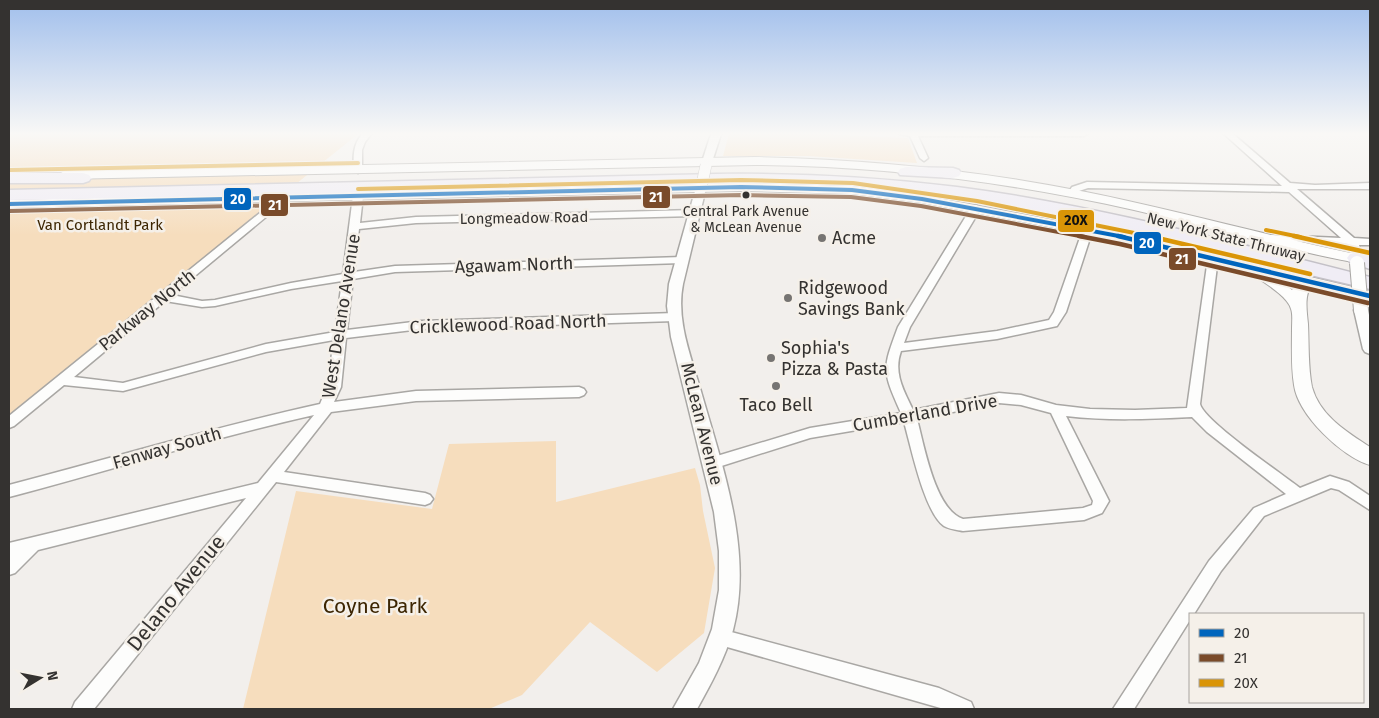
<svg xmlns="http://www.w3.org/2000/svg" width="1379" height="718" viewBox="0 0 1379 718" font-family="'Fira Sans',sans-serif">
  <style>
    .green { fill: #f6ddbd }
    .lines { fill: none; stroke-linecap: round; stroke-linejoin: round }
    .minor-casing { stroke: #a9a7a4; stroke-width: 3 }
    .tertiary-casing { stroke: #a9a7a4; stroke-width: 3 }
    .secondary-casing { stroke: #a9a7a4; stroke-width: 2 }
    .motorway-casing { stroke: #c4c1c7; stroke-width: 3 }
    .minor { fill: #fdfdfc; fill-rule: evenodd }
    .tertiary { fill: #fdfdfc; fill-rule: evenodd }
    .secondary { fill: #fdfdfc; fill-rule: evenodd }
    .motorway { fill: #f0edf5; fill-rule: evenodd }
    .tertiary-bridge-far1-casing { stroke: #a9a7a4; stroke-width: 12; stroke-linecap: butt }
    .tertiary-bridge-casing { stroke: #a9a7a4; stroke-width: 16; stroke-linecap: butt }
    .tertiary-bridge-far1 { stroke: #fdfdfc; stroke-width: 11 }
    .tertiary-bridge { stroke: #fdfdfc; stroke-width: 14 }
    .bus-1-far1-casing { stroke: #f5f0e9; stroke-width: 6 }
    .bus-1-casing { stroke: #f5f0e9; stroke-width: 8 }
    .bus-2-far1-casing { stroke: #f5f0e9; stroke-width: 6 }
    .bus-2-casing { stroke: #f5f0e9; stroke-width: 8 }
    .bus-3-far1-casing { stroke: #f5f0e9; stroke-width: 6 }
    .bus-3-casing { stroke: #f5f0e9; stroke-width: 8 }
    .bus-1-far1 { stroke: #0065bd; stroke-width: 4 }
    .bus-1 { stroke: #0065bd; stroke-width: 4.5 }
    .bus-2-far1 { stroke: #7a4b2a; stroke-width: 4 }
    .bus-2 { stroke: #7a4b2a; stroke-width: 4.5 }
    .bus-3-far1 { stroke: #da9507; stroke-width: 4 }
    .bus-3 { stroke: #da9507; stroke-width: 4.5 }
    .bus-dot { fill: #343230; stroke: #f5f0e9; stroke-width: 2 }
    .poi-dot { fill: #767472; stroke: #f5f0e9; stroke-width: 2 }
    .labels { text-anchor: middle; stroke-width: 5; stroke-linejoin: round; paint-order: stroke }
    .far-bus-label { font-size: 14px; fill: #343230; stroke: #f5f0e9 }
    .far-street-label { font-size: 15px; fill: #343230; stroke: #f5f0e9 }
    .far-park-label { font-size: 15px; fill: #3d2603; stroke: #f5f0e9 }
    .poi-label { font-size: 18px; fill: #343230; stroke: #f5f0e9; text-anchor: start }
    .street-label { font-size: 18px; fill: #343230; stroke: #f5f0e9 }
    .near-street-label { font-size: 21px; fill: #343230; stroke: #f5f0e9 }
    .near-park-label { font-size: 21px; fill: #3d2603; stroke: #f5f0e9 }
    .line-badge { stroke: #f5f0e9; stroke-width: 2 }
    .badge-label { font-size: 14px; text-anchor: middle; font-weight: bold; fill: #fff }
    .pale-badge-label { font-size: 14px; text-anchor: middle; font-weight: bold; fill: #111 }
  </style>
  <rect width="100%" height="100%" fill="#f2efec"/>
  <g class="green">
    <path d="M9,134h349l-349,281z"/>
    <path d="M729,134h90l89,4 9,25 -109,-7h-85z"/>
    <path d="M556,441v61l139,-34 5,17 3,26 12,57 -11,65 -47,39 -67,-50 -68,73 -33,14h-246l53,-218 136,18 17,-65z"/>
  </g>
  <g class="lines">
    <g class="minor-casing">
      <g id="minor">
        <path d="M362,134h9l-6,8 -3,8v20l-4,3 -4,-3c-1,-14 -1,-25 8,-36z"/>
        <path d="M899,134h189l-4,2h-166l10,22 -4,3 -4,-3 -10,-22z"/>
        <path d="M1224,134h9l57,49 25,2 55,-2v6h-73l57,49 16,1v6h-11l3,13 -1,2h-8l-5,-16 -82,-4v-4l4,-1 71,3 -52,-46 -201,-4 -9,3 -3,4 -3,1 -5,-3 4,-6 15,-5 195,4z"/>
        <path d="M358,193l5,3 -3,27 56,-6 278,-7 5,3 -5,3 -278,7 -57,6 -5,43 41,-6 287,-9 5,3 -5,3 -287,9 -42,7 -6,51 74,-9 254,-8 6,4 -6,4 -254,8 -75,9 -5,49 -7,15 82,-11 163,-4 5,2 2,3 -2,3 -5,2 -163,4 -85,11 -47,60 141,21 5,2 3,4 -3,4 -5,2 -149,-23 -182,227h-22l3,-7 171,-204 -208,52 -23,23 -6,2v-32l249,-60 56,-68c-103,23 -203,55 -305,82v-12c104,-27 206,-58 311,-81l7,-17 7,-47 -68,12 -143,39 -59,-6 -50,41 -5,2v-12l273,-221 3,-1 5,3 -118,98 30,6 13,-1 76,-17 52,-9 10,-78zM342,281l-7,51 -69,12 -143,39 -49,-6 91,-76 37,6 13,-1 76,-17z"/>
        <path d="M976,205l5,3 -71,119 -6,16 93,-12 52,-11 5,-8 28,-80 5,-3 5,3 -26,80 -9,14 -60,13 -96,12c-8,22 3,40 12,59l86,-17 22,2 35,10 34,4 45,1 52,-2 21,-150 5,-3 5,3 -18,146c4,17 82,70 100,84l30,-12 19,6 21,14v14l-31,-20 -8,-2 -67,28 -43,55 -27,43h-4v6l-56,89h-21l96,-148 45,-53 32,-14 -79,-62 -15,-15c-42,2 -84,4 -126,-1l43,85 -7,12 -18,7 -121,11c-6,-1 -14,-2 -19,-5 -20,-14 -33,-80 -40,-104l-94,16 -98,31 -5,-2 -2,-4 2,-4 103,-31 91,-15c-19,-43 -19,-43 -3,-86l73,-119zM999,403l22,2 30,8 42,88 -1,4 -9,3 -120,11c-28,-9 -39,-74 -46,-100z"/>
        <path d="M720,629l219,59 32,14 3,7h-30l-224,-64 -6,-2 -3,-6 3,-6z"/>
      </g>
    </g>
    <g class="tertiary-casing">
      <g id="tertiary">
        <path d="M711,134h10l-10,31 -5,3 -5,-3z"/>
        <path d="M702,181l5,3 -24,100c-7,35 7,70 17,104 21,75 54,162 33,242 -8,28 -22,54 -36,79h-24l26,-46 13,-34 7,-39v-39l-5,-39 -43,-175 -4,-31 2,-22 28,-100z"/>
        <path d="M1361,306l7,4 2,10v34l-5,-2 -2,-3 -9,-39z"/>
      </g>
    </g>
    <g class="secondary-casing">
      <g id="secondary">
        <path d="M755,157c112,2 221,13 331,35 95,19 189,46 284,65v8c-79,-13 -157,-37 -236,-55 -125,-28 -251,-44 -379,-45l-691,14 -6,-4 6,-4z"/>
        <path d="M741,183l111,3 70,9 200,38 248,58v10l-59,-14c-7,8 -4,26 -3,37 1,20 0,43 4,63 8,29 35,45 58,60v18c-28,-8 -72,-50 -76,-80 -3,-18 -2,-38 -2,-57 0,-6 1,-14 -1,-19 -3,-12 -26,-26 -36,-33l-2,-3 -131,-32 -200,-38 -70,-9 -111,-3 -732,17v-8zM1278,279l19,4 -5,7z"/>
      </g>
    </g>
    <g class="motorway-casing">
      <g id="motorway">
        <path d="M906,167l47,1 6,2 2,3 -2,3 -6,2 -53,-3 -2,-3 2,-3z"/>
        <path d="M9,173h74l6,2 2,3 -2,3 -6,2h-74z"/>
        <path d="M716,174c80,-1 161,3 241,13 140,18 277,56 413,90v12c-157,-36 -311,-83 -472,-99 -121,-12 -244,-5 -365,-2 -175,4 -350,10 -524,12v-10z"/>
        <path d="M1357,252l13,4v13l-20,-7 -3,-4 3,-4z"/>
      </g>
    </g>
    <use href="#minor" class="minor"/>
    <use href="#tertiary" class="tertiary"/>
    <use href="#secondary" class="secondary"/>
    <use href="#motorway" class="motorway"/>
    <g class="tertiary-bridge-far1-casing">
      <path id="tertiary-bridge-far1" d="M702,184l4,-19"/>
    </g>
    <g class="tertiary-bridge-casing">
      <path id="tertiary-bridge" d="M1357,263l4,47"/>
    </g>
    <use href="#tertiary-bridge-far1" class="tertiary-bridge-far1"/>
    <use href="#tertiary-bridge" class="tertiary-bridge"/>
    <g class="bus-1-far1-casing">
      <path id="bus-1-far1" d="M9,204l732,-17 111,3 70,9 202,38"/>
    </g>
    <g class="bus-1-casing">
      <path id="bus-1" d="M1118,236l252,60"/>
    </g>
    <g class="bus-2-far1-casing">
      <path id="bus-2-far1" d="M9,211l732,-16 110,2 70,9 164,31"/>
    </g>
    <g class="bus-2-casing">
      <path id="bus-2" d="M1079,236l41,8 248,59"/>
    </g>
    <g class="bus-3-far1-casing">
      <g id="bus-3-far1">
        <path d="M9,170l349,-7"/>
        <path d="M358,189l383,-9 112,3 124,18 177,36"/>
        <path d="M1266,230l34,7"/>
      </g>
    </g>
    <g class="bus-3-casing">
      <g id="bus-3">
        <path d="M1149,236l161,38"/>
        <path d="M1294,236l76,17"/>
      </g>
    </g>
    <use href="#bus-1-far1" class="bus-1-far1"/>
    <use href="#bus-1" class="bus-1"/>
    <use href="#bus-2-far1" class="bus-2-far1"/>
    <use href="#bus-2" class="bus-2"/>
    <use href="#bus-3-far1" class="bus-3-far1"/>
    <use href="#bus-3" class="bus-3"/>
  </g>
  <linearGradient id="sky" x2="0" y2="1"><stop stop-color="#a1bfec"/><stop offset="0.57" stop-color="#f9f8f6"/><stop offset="1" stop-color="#f9f8f6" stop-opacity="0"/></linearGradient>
  <rect width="1379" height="235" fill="url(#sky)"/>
  <circle class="bus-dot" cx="746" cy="195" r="4.5"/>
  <g class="poi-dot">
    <circle cx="822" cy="238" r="5"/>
    <circle cx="788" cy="298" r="5"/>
    <circle cx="771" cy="358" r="5"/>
    <circle cx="776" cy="386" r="5"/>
  </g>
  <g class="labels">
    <g class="far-bus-label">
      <text x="746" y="216">Central Park Avenue<tspan x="746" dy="16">&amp; McLean Avenue</tspan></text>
    </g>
    <g class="far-street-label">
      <text transform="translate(524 218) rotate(-1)" y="5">Longmeadow Road</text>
      <text transform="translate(1226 237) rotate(14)" y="5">New York State Thruway</text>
    </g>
    <g class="far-park-label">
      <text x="100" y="230">Van Cortlandt Park</text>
    </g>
    <g class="poi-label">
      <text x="832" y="244">Acme</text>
      <text x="798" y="294">Ridgewood<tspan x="798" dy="21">Savings Bank</tspan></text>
      <text x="781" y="354">Sophia's<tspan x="781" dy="21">Pizza &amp; Pasta</tspan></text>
      <text x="776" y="411" text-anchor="middle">Taco Bell</text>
    </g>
    <g class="street-label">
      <text transform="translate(514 265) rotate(-2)" y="6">Agawam North</text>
      <text transform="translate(147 310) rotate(-39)" y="6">Parkway North</text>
      <text transform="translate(341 316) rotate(-81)" y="6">West Delano Avenue</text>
      <text transform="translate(508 324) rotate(-2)" y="6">Cricklewood Road North</text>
      <text transform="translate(925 413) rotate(-10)" y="6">Cumberland Drive</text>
      <text transform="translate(702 424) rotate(76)" y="6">McLean Avenue</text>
      <text transform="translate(167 448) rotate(-16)" y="6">Fenway South</text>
    </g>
    <g class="near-street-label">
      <text transform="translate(176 593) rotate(-51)" y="7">Delano Avenue</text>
    </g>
    <g class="near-park-label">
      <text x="375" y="613">Coyne Park</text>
    </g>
  </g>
  <g class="line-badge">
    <rect x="642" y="185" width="29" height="24" rx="5" fill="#7a4b2a"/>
    <rect x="223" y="187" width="29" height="24" rx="5" fill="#0065bd"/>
    <rect x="260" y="193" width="29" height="24" rx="5" fill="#7a4b2a"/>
    <rect x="1057" y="209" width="38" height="24" rx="5" fill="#da9507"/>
    <rect x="1133" y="231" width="29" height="24" rx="5" fill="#0065bd"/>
    <rect x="1168" y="247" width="29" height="24" rx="5" fill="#7a4b2a"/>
  </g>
  <g class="badge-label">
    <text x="656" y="202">21</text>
    <text x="238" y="204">20</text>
    <text x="275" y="210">21</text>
    <text x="1147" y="248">20</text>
    <text x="1182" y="264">21</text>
  </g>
  <g class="pale-badge-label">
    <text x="1076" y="225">20X</text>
  </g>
  <rect width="1379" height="718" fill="none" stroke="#343230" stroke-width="20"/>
  <rect x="1189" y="613" width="175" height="90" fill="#f5f0e9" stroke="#a8a49f"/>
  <rect x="1199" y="629" width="25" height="8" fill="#0065bd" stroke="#a8a49f"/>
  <text x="1234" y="638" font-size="15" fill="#343230">20</text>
  <rect x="1199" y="654" width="25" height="8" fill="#7a4b2a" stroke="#a8a49f"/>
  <text x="1234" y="663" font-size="15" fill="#343230">21</text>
  <rect x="1199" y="679" width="25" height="8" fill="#da9507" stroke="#a8a49f"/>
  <text x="1234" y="688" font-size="15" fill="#343230">20X</text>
  <g transform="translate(40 678) rotate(80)" stroke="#f5f0e9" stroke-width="4" paint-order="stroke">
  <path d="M0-4L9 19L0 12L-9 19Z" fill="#343230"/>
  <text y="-8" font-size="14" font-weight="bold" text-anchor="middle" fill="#343230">N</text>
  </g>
</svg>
